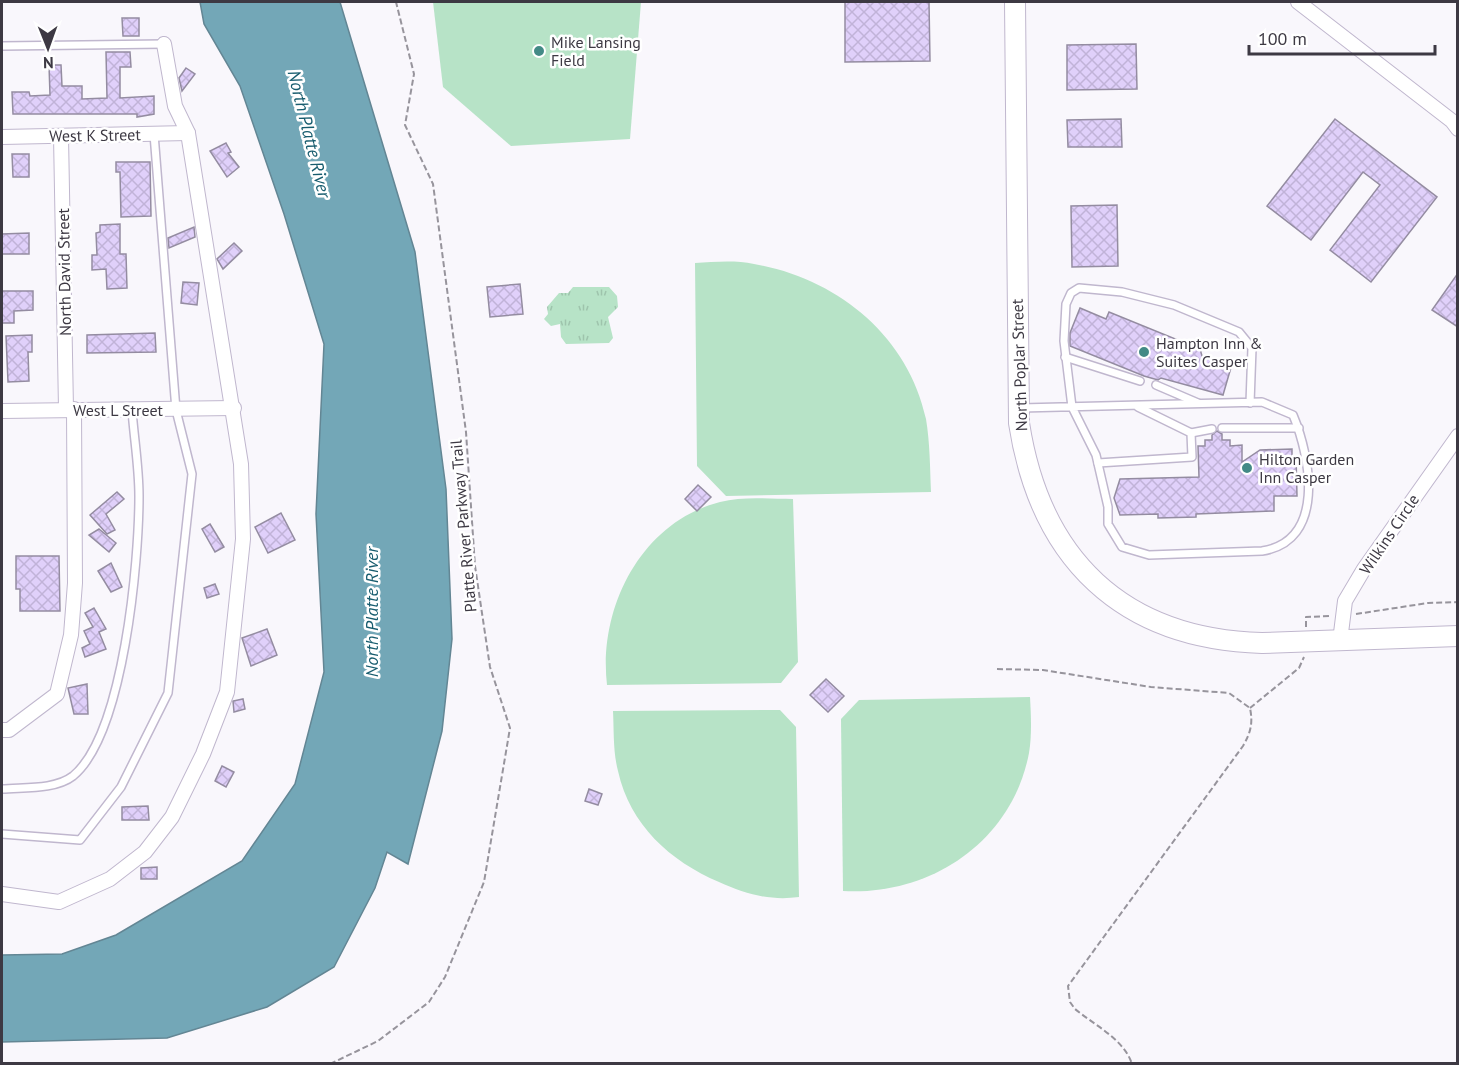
<svg xmlns="http://www.w3.org/2000/svg" width="1459" height="1065" viewBox="0 0 1459 1065" font-family="'PT Sans',sans-serif">
  <style>
    .grass { fill: #b7e3c7 }
    .park { fill: url(#park-tufts) }
    .water { fill: #73a7b7; stroke: #638694; stroke-width: 1.5 }
    .building { fill: url(#building-cross-hatch); stroke: #948ca1; stroke-width: 1.5 }
    .lines { fill: none; stroke-linecap: round; stroke-linejoin: round }
    .lane-casing { stroke: #c0b7ce; stroke-width: 10 }
    .street-casing { stroke: #c0b7ce; stroke-width: 16 }
    .secondary-casing { stroke: #c0b7ce; stroke-width: 22 }
    .path { stroke: #97949c; stroke-width: 2; stroke-dasharray: 6 3; stroke-linecap: butt }
    .lane { stroke: #fff; stroke-width: 7 }
    .street { stroke: #fff; stroke-width: 14 }
    .secondary { stroke: #fff; stroke-width: 20 }
    .poi-dot { fill: #438a86; stroke: #fff; stroke-width: 2 }
    .labels { text-anchor: middle; stroke-width: 5; stroke-linejoin: round; paint-order: stroke }
    .poi-label { font-size: 16px; fill: #3d3943; stroke: #fff; text-anchor: start }
    .street-label { font-size: 16px; fill: #3d3943; stroke: #fff }
    .water-label { font-size: 18px; font-style: italic; fill: #175c6e; stroke: #fff }
  </style>
  <defs>
    <pattern id="park-tufts" width="24" height="20" patternUnits="userSpaceOnUse" patternTransform="scale(1.5)"><rect width="24" height="20" fill="#b7e3c7"/><path d="M3 7l-1-3M5 7V3M7 7l1-3M15 17l-1-3M17 17v-4M19 17l1-3" fill="none" stroke="#9ec4ac"/></pattern>
    <pattern id="building-cross-hatch" width="8" height="8" patternUnits="userSpaceOnUse" patternTransform="scale(1.5)"><rect width="8" height="8" fill="#e0d0fa"/><path d="M0 0l8 8M0 8l8-8" fill="none" stroke="#c1b3d8"/></pattern>
  </defs>
  <rect width="100%" height="100%" fill="#f9f7fc"/>
  <g class="grass">
    <path d="M433,2h208l-11,137 -119,7 -68,-59z"/>
    <path d="M695,263c19,-1 40,-3 59,1 82,14 154,71 172,155 4,24 4,49 5,73l-205,4 -29,-30z"/>
    <path d="M793,499l5,163 -17,21 -174,2c-9,-77 34,-163 113,-183 23,-6 50,-3 73,-3z"/>
    <path d="M1030,697c1,18 2,38 -1,56 -17,89 -99,143 -186,138l-2,-172 18,-19z"/>
    <path d="M780,710l16,17 3,170c-29,4 -54,-3 -80,-15 -49,-21 -89,-57 -101,-111 -5,-19 -4,-40 -5,-60z"/>
  </g>
  <path class="park" d="M573,287h36l8,9 1,11 -10,10 5,21 -4,5 -43,1 -5,-7 -1,-13 -9,2 -7,-7 4,-5 -1,-7 12,-14h9z"/>
  <path class="water" d="M200,2h140l75,250 31,237 6,150 -10,92 -34,133 -21,-12 -12,36 -41,79 -67,40 -100,31 -165,4v-87l60,-1 54,-19 126,-74 53,-77 29,-112 -8,-158 8,-170 -40,-130 -44,-128 -36,-62z"/>
  <g class="building">
    <path d="M845,2h84l1,59 -85,1z"/>
    <path d="M122,18h17v18h-16z"/>
    <path d="M1136,44l1,45 -70,1v-45z"/>
    <path d="M106,52h24l1,15h-11v31l34,-2v18l-17,3v-3h-124l-1,-22h17l1,4 20,-1 -1,-30h12l1,21h20v13l25,-1z"/>
    <path d="M186,68l9,6 -13,17 -3,-13z"/>
    <path d="M1121,119l1,28h-54l-1,-27z"/>
    <path d="M1335,119l102,78 -66,85 -41,-32 50,-65 -17,-13 -52,68 -44,-34z"/>
    <path d="M226,143l5,9 -3,1 11,14 -12,10 -17,-26z"/>
    <path d="M12,154h17v23h-16z"/>
    <path d="M116,162h34l1,54 -30,1 -1,-45h-4z"/>
    <path d="M1117,205l1,61 -46,1 -1,-61z"/>
    <path d="M120,224v30h6l1,34 -20,1 -1,-20 -14,1v-15h5l-1,-22 4,-1v-7z"/>
    <path d="M194,227l1,10 -26,11 -1,-10z"/>
    <path d="M29,233v21h-27v-20z"/>
    <path d="M234,243l8,8 -19,18 -6,-10z"/>
    <path d="M1458,273v54l-26,-17z"/>
    <path d="M183,282l16,1 -2,22 -16,-2z"/>
    <path d="M520,284l3,30 -33,3 -3,-30z"/>
    <path d="M2,291h31v19l-19,1v12h-12z"/>
    <path d="M1080,308l26,11 3,-7 91,37 2,7 30,8 -9,31 -62,-17 -3,2 -14,-4 -74,-30v-13z"/>
    <path d="M155,333l1,19 -69,1v-18z"/>
    <path d="M32,335v17h-4l1,29 -21,1 -2,-46z"/>
    <path d="M1217,431l5,3v6h8v6l12,-1v17l18,-12 32,-1v7h4l1,40h-23v15l-78,3v3l-38,1v-4l-38,1 -6,-17 6,-19 79,-2 -1,-31h7v-6h7v-5z"/>
    <path d="M698,485l13,12 -14,14 -12,-12z"/>
    <path d="M117,492l7,7 -18,15 9,16 -8,4 -17,-19z"/>
    <path d="M281,513l14,27 -27,13 -13,-26z"/>
    <path d="M210,524l14,23 -9,5 -13,-23z"/>
    <path d="M99,529l17,14 -7,9 -20,-17z"/>
    <path d="M16,556h43l1,55h-40v-22h-4z"/>
    <path d="M111,563l11,24 -11,5 -13,-21z"/>
    <path d="M215,584l4,10 -12,4 -3,-10z"/>
    <path d="M94,608l12,21 -7,3 7,17 -21,8 -3,-9 8,-4 -6,-13 9,-4 -8,-14z"/>
    <path d="M267,629l10,26 -26,11 -9,-28z"/>
    <path d="M826,679l18,17 -16,16 -18,-17z"/>
    <path d="M87,684l1,30h-14l-6,-26z"/>
    <path d="M243,699l2,10 -11,3 -1,-11z"/>
    <path d="M222,766l12,6 -8,15 -11,-6z"/>
    <path d="M589,789l13,5 -4,11 -13,-4z"/>
    <path d="M148,806l1,14h-27v-13z"/>
    <path d="M157,867v12h-16v-11z"/>
  </g>
  <g class="lines">
    <g class="lane-casing">
      <g id="lane">
        <path d="M2,46l162,-2"/>
        <path d="M1065,357l75,24"/>
        <path d="M1156,385l42,18"/>
        <path d="M1021,408l241,-6 31,13c18,43 33,126 -31,136l-113,4 -27,-8 -14,-23v-17l-12,-52 -24,-48 -8,-66 2,-37 5,-11 8,-5 43,4 52,13 65,27 13,16 -2,55"/>
        <path d="M1222,428h77"/>
        <path d="M1191,433l21,-4"/>
        <path d="M1098,463l94,-6 -1,-24 -53,-26"/>
        <path d="M2,789c21,-2 53,1 71,-13 51,-42 66,-216 66,-280 0,-29 -5,-58 -7,-86"/>
        <path d="M2,834l78,6 41,-53 47,-94 24,-219 -16,-64 -22,-276"/>
      </g>
    </g>
    <g class="street-casing">
      <g id="street">
        <path d="M1298,2l154,119 6,8"/>
        <path d="M61,136l5,273"/>
        <path d="M2,137l186,-4"/>
        <path d="M2,411l232,-3"/>
        <path d="M1340,641l5,-40 19,-32 94,-133"/>
        <path d="M2,730h7l48,-36 14,-59 4,-52 -1,-174"/>
        <path d="M2,894l57,8 51,-23 35,-27 27,-35 31,-63 24,-62 16,-153 -2,-75 -53,-331 -13,-27 -11,-62"/>
      </g>
    </g>
    <g class="secondary-casing">
      <path id="secondary" d="M1015,2l4,421c21,136 103,216 243,220l196,-7"/>
    </g>
    <g class="path">
      <path d="M1356,614l72,-11 30,-1"/>
      <path d="M1306,627v-10l23,-1"/>
      <path d="M997,669l46,1 108,17 78,6 21,15c3,15 1,24 -7,38l-175,240 2,16 5,7c19,16 49,30 57,55"/>
      <path d="M1250,708l49,-40 5,-11"/>
      <path d="M330,1064l48,-23 51,-39 16,-25 39,-95 26,-154 -20,-61 -15,-101 -9,-134 -33,-248 -28,-59 9,-51 -18,-72"/>
    </g>
    <use href="#lane" class="lane"/>
    <use href="#street" class="street"/>
    <use href="#secondary" class="secondary"/>
  </g>
  <g class="poi-dot">
    <circle cx="539" cy="51" r="6"/>
    <circle cx="1144" cy="352" r="6"/>
    <circle cx="1247" cy="468" r="6"/>
  </g>
  <g class="labels">
    <g class="poi-label">
      <text x="551" y="48">Mike Lansing<tspan x="551" dy="18">Field</tspan></text>
      <text x="1156" y="349">Hampton Inn &amp;<tspan x="1156" dy="18">Suites Casper</tspan></text>
      <text x="1259" y="465">Hilton Garden<tspan x="1259" dy="18">Inn Casper</tspan></text>
    </g>
    <g class="street-label">
      <text transform="translate(95 135) rotate(-1)" y="6">West K Street</text>
      <text transform="translate(64 272) rotate(-91)" y="6">North David Street</text>
      <text transform="translate(1019 365) rotate(-92)" y="6">North Poplar Street</text>
      <text x="118" y="416">West L Street</text>
      <text transform="translate(463 526) rotate(-95)" y="6">Platte River Parkway Trail</text>
      <text transform="translate(1389 534) rotate(-56)" y="6">Wilkins Circle</text>
    </g>
    <g class="water-label">
      <text transform="translate(309 134) rotate(76)" y="6">North Platte River</text>
      <text transform="translate(372 612) rotate(-90)" y="6">North Platte River</text>
    </g>
  </g>
  <rect width="1459" height="1065" fill="none" stroke="#3d3943" stroke-width="6"/>
  <g transform="translate(48 48) rotate(179)" stroke="#ffffff" stroke-width="4.5" paint-order="stroke">
  <path d="M0-4.5L10 22L0 15L-10 22Z" fill="#3d3943"/>
  <text y="-9" font-size="16" font-weight="bold" text-anchor="middle" fill="#3d3943">N</text>
  </g>
  <path d="M1249 45v9h186v-9" fill="none" stroke="#3d3943" stroke-width="3"/>
  <text x="1258" y="45" font-size="18" fill="#3d3943" stroke="#ffffff" stroke-width="4.5" paint-order="stroke">100 m</text>
</svg>
